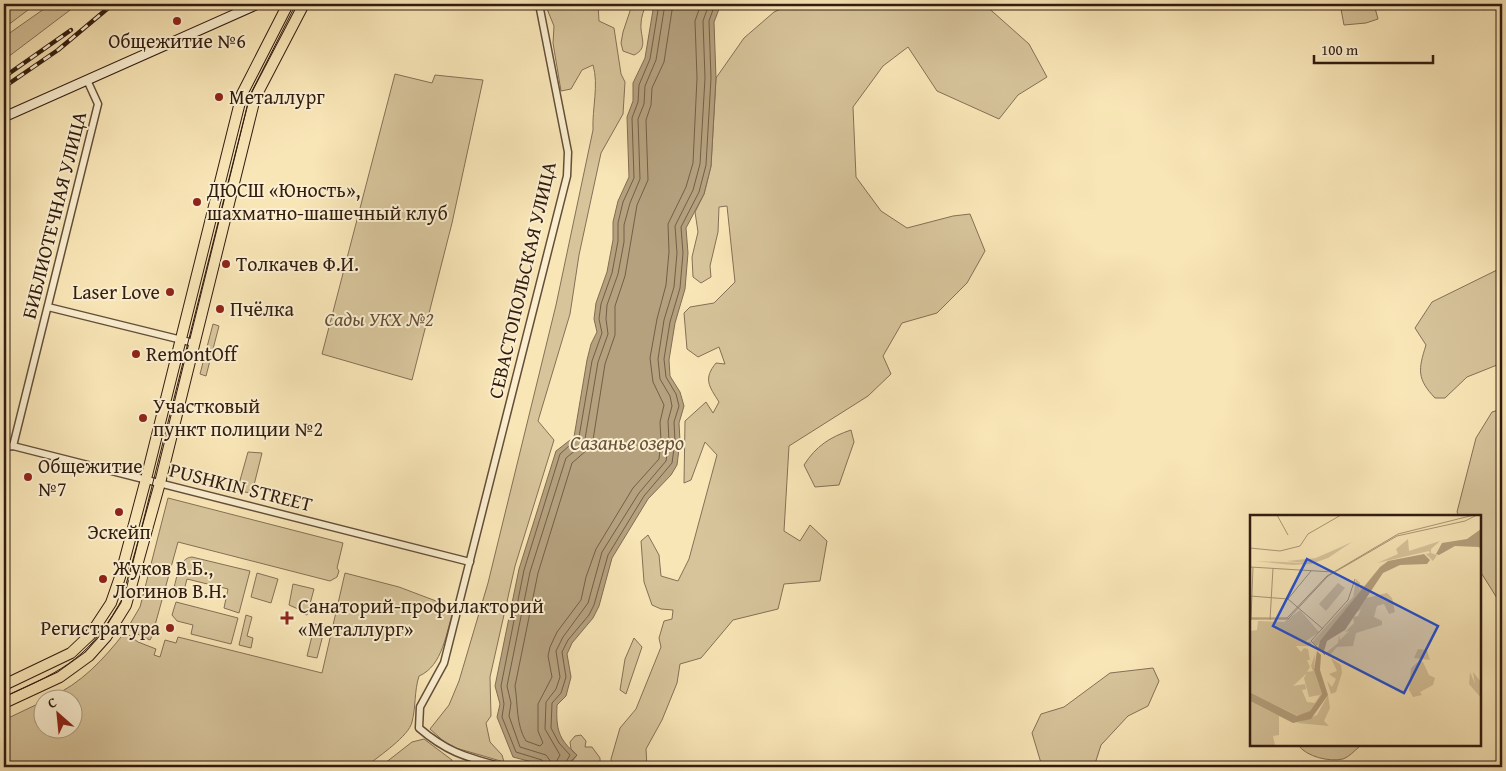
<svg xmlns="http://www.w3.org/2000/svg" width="1506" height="771" viewBox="0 0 1506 771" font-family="'Gentium Book Plus',serif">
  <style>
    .green { fill: #d7c49b; stroke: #847056 }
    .water { fill: #b5a17e; stroke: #806c52 }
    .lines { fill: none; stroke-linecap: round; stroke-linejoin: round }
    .shore { stroke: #735e47; stroke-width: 1 }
    .minor-casing { stroke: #634e3a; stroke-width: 9 }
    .secondary-casing { stroke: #311c10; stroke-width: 11 }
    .primary-casing { stroke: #311c10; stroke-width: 12 }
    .minor { stroke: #fbefd0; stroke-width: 6 }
    .secondary { stroke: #fbefd0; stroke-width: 9 }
    .primary { stroke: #f9e6b7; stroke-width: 10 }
    .tram { stroke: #311c10; stroke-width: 1 }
    .rail-casing { stroke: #311c10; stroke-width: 4.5 }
    .rail { stroke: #fbefd0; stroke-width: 2.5; stroke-dasharray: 8; stroke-linecap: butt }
    .poi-dot { fill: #8f2418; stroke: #fbefd0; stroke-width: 2 }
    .labels { text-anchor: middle; stroke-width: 4; stroke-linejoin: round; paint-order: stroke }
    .poi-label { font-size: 20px; fill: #311c10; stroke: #fbefd0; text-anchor: start }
    .street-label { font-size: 20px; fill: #311c10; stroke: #fbefd0 }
    .park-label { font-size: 20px; font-style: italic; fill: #634e3a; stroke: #fbefd0 }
    .water-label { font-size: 21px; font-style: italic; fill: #66513c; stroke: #fbefd0 }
    .inset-road { fill: none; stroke: #a99574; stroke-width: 1 }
    .view { fill: #1d4ed8; fill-opacity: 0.15; stroke: #1d4ed8; stroke-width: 2.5 }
    .inset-edge { fill: none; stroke: #311c10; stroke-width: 2.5 }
  </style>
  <rect width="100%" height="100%" fill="#f9e6b7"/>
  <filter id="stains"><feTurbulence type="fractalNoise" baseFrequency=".004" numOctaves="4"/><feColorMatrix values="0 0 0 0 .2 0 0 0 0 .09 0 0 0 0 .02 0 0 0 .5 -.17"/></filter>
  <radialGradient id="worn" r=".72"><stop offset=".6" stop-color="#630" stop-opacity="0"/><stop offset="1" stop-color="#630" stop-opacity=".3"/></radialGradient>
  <g class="green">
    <path d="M17,4h19l-32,24v-13z"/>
    <path d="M51,4h27l-74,56v-23z"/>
    <path d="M545,4h53l1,17 15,7 7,46 4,8 -2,32 -22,39 -22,102 -9,59 -32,107 16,19 -39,126 -25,111 1,39 -5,7 4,19 12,13 2,7 -55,-16 -19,-17 19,-24 10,-24 29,-98 68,-278 37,-175c-1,-22 6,-45 0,-65l-11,5 -11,19 -10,2 -8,-48 1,-17z"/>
    <path d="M626,4h20c-2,6 -5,13 -5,20 -1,13 8,24 -7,31l-11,-4 -2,-8 2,-11 8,-24z"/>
    <path d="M792,4h192l45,40 18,33 -29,18 -19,24 -62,-28 -29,-44 -25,19 -30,41 3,70 25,34 26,17 46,-12 17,-2 15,37 -18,32 -30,30 -35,10 -19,33 8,18 -23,22 -79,50 -5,85 16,10 10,-16 17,16 -7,40 -36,3 -6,25 -45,11 -32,38 -21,6 -3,19 -15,37 -16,29 1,18h-35l-1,-8 9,-31 16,-19 25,-62 -2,-9 5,-17 8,-2 1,-9 -12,-1 -9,-4 -8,-23 -3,-41 7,-6 11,20 2,21 17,5 11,-22 28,-104 -12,-13 -14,38 -7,3 1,-62 21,-19 7,11 6,-11c-10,-16 -16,-23 -3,-39l9,1 -6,-17 -21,10 -11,-8 -3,-36 6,-6 24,-4 21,-21 -8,-76 -8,1 -1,25 -8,34 1,11 -10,6 -8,-6 -1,-20 6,-25 -3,-20 9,-18 7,-28 5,-88 28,-40 30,-26z"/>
    <path d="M1340,4h34l4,15 -12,4 -22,2z"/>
    <path d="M395,74l37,9 3,-8 48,5 -31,143 -40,157 -90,-26z"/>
    <path d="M1499,269h3v94l-35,14 -22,21h-10c-18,-19 -17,-28 -9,-53l-11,-17 17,-26z"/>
    <path d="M213,324l6,2 -13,50 -6,-2z"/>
    <path d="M1502,409v197l-22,-35v-55h-21l-2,-4 19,-74 16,-26z"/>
    <path d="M851,430l3,12 -15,43 -24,2 -11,-22c12,-19 26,-28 47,-35z"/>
    <path d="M248,452l14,1 -10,40 -15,-2z"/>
    <path d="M168,498l175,45 -6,25 2,3 -2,6 -7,4 -152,-39 -26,94 -2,4 -23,-11 13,-22z"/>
    <path d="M192,557l58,14 -11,42 -15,-5 4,-19 -41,-10 -5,19 -7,-2 -2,-5c4,-12 5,-33 19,-34z"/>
    <path d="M257,573l21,6 -7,24 -20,-6z"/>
    <path d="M345,573l54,14 45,17 7,1 3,4c-8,23 -11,57 -35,67 -5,16 -3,31 -7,46 -3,14 -33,34 -44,43l1,2h-365v-47l38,-18v26h30v-30h-23c33,-15 54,-38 76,-66l13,10 18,7 -2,6 6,2 5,-17 11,3 2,-6 144,36z"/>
    <path d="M293,584l21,5 -7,26 -7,-2 -2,-4 -9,-4z"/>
    <path d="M176,602l62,16 -7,26 -40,-10 2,-9 -16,-4 -5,-6z"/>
    <path d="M246,615l6,2 -5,19 6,2 -2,10 -12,-3z"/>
    <path d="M315,624l10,3 -8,31 -10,-2z"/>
    <path d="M634,638l8,9 -16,47 -6,-4 5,-31z"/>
    <path d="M1153,668l6,13 -11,25 -20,10 -27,29 -7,22 -53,-4 -9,-30 9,-19 23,-7 46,-34z"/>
    <path d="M581,735l5,6 -1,6h7l8,11v9h-49c13,-1 19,-1 26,-12l-6,-6 -1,-7 5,-6z"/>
    <path d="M424,739l28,21 -2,7h-70l32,-25z"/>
    <path d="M1298,745h61v2c-5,4 -10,10 -16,12 -14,3 -36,-2 -45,-14z"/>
  </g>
  <path class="water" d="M654,4h67l-7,18 2,56 -5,88 -7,28 -18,34 2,25 -3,36 -10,34 -6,37 1,16 10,16 4,14 -5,17 1,18 -3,24 -6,10 -23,24 -36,59 -13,48 -6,12 -21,25 -5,11 4,23 -5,19 -9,9c-1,24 1,34 20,50l-11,11 -15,1 -38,-10 -16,-40 3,-13 -5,-18 24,-117 37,-118 18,-14 13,-77 4,-16 6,-12 -3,-13 2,-16 11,-31 6,-32v-18l5,-21 11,-24 -2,-60 6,-16v-18l12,-25z"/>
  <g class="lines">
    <g class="shore">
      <path d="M665,4l-9,56 -11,26 -1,18 -6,15 2,60 -10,24 -6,22v17l-6,32 -11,31 -1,14 2,15 -10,28 -13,77 -3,6 -16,13 -36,114 -23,114 4,17 -2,13 11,31 26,8 8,11 6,-11 -15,-26 1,-27 10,-13 4,-12 -4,-26 7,-14 25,-34 14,-51 37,-59 27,-32 3,-20 -1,-20 4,-15 -2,-10 -10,-17 -2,-20 6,-39 10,-33 3,-34 -2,-27 18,-36 7,-26 5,-86 -2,-57 6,-17"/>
      <path d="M673,4l-9,58 -12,26 -1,17 -5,15 2,60 -11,25 -12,71 -10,30v29l-10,29 -12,76 -6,10 -15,13 -34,110 -23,113c3,19 1,39 11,55l14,5 3,-3 -5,-12v-27l14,-27 -4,-21 2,-9 7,-15 24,-32 5,-23 10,-28 37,-61 26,-29 2,-18 -1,-19 4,-17 -11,-23 -3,-24 7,-39 9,-34 3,-33 -1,-28 18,-37 7,-24 4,-85 -2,-57 6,-17"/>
      <path d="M545,767l-3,-7 -26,-8 -14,-35 2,-13 -3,-18 23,-116 36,-116 19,-17 13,-76 10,-28 -3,-14 2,-15 11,-31 6,-32v-18l5,-21 11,-24 -2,-60 6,-16 1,-17 11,-26 9,-55"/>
      <path d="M563,767l7,-12 -11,-12 -8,-15 1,-25 9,-10 5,-16 -4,-25 6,-12 21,-25 5,-10 14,-50 36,-59 28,-33 3,-22 -1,-19 5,-16 -3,-12 -10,-17 -2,-18 6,-37 10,-34 3,-35 -2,-26 18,-35 7,-27 5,-87 -2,-57 6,-17"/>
    </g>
    <g class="minor-casing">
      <g id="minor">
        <path d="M48,307l146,36"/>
        <path d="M13,446l85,-342 -11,-24"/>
        <path d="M4,447l9,-1 457,116"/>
        <path d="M503,767c-36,-10 -55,-14 -84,-39l1,-21 24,-44 123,-487 1,-24 -29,-148"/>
      </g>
    </g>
    <g class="secondary-casing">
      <path id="secondary" d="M4,117l254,-113"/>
    </g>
    <g class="primary-casing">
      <g id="primary">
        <path d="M4,685l67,-32 19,-18 21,-32 9,-26 26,-98 96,-385 46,-90"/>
        <path d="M4,703l56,-26 29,-21 17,-19 20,-32 34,-122 95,-385 49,-94"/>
      </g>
    </g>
    <use href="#minor" class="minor"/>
    <use href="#secondary" class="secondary"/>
    <use href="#primary" class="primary"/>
    <path class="tram" d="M4,697c64,-29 86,-39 121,-103l125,-499 46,-91"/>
    <g class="rail-casing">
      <g id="rail">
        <path d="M4,8l5,-4"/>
        <path d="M4,77l67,-47"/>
        <path d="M4,87l54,-37 55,-46"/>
      </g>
    </g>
    <use href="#rail" class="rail"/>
  </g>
  <g class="poi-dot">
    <circle cx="177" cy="21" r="5"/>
    <circle cx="219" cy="97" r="5"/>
    <circle cx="197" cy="202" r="5"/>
    <circle cx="226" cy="264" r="5"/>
    <circle cx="170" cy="292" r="5"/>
    <circle cx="220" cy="309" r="5"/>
    <circle cx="136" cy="354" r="5"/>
    <circle cx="143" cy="418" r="5"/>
    <circle cx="28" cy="477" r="5"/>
    <circle cx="119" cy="512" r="5"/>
    <circle cx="103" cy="579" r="5"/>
    <path d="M284.5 610.5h5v5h5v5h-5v5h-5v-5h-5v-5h5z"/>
    <circle cx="170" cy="628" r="5"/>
  </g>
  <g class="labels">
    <g class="poi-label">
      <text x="177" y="48" text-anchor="middle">Общежитие №6</text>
      <text x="229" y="104">Металлург</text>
      <text x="207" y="197">ДЮСШ «Юность»,<tspan x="207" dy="23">шахматно-шашечный клуб</tspan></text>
      <text x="236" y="271">Толкачев Ф.И.</text>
      <text x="160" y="299" text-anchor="end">Laser Love</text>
      <text x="230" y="316">Пчёлка</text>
      <text x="146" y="361">RemontOff</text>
      <text x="153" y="413">Участковый<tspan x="153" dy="23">пункт полиции №2</tspan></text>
      <text x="38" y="473">Общежитие<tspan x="38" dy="23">№7</tspan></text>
      <text x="119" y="539" text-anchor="middle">Эскейп</text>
      <text x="113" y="575">Жуков В.Б.,<tspan x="113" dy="23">Логинов В.Н.</tspan></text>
      <text x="298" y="613">Санаторий-профилакторий<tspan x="298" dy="23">«Металлург»</tspan></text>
      <text x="160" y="635" text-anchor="end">Регистратура</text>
    </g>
    <g class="street-label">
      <text transform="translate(54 215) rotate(-76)" y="7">БИБЛИОТЕЧНАЯ УЛИЦА</text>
      <text transform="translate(522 280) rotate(-77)" y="7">СЕВАСТОПОЛЬСКАЯ УЛИЦА</text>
      <text transform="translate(241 487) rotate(14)" y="7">PUSHKIN STREET</text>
    </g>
    <g class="park-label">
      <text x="379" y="326">Сады УКХ №2</text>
    </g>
    <g class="water-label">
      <text x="627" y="450">Сазанье озеро</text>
    </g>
  </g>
  <g transform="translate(1250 515)">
    <rect width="231" height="231" fill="#f9e6b7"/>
    <path d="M158,24l1,12 31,-10 -9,8v4l6,2 -4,6 -7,-7 4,-1 -1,-2 -52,12 21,-9 -2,-5zM102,27l-24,16 -17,6 -18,1 -39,-4 52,2 -19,-2 29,-3zM106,64l4,4 -1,7 2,-5 4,1 -48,60 -5,-4 41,-45zM88,68l7,5 -19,23 -7,-7zM137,78l5,5 3,14 -6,2 -5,-10 -7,2 -3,11 8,4v4l-26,8 -3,13 -16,1 -9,10 -1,-5 11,-9 1,-8 1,5 9,-9 -4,1 9,-9 -1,-6 5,-1 3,-7 -6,5 11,-16zM50,95l19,22 -14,10h6l1,4h-16l5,6 3,-4 4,1 2,11h-3l3,7 -3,5 6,-1 -2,-5 4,-12 -1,16 8,24 -12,17 -10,6 -50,-24v-62l7,-1 1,-9 26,1zM57,158l-3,5 5,19 11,-2 -5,8 -8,-1 -5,-12 4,-1 -1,-5 -12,2zM168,134l9,1 3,10 -16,-2zM81,143l10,7 1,8 -6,19 -5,2 -4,-13 5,6 4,-8 -7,-5 8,-3zM169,146l4,1 6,13 6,3 -2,7 -13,7 2,3 -9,2 -4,-7 2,-22zM220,157l5,12 -2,-12 8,10v16l-12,-14zM78,180l2,13 -6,13 5,5 -32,-3 20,-8zM0,186l29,15v19l-6,1 2,9 -25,1z" fill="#d7c49b" fill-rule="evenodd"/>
    <path d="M231,14v21l-2,-3 -24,-1 -16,9 -3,-1 6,-11 25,-4zM174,39l6,6 -3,4 -27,1 -17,8 -38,57 -18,11 -3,10 -6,-3 2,-7 60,-74 8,-6zM67,136l4,4 -1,15 8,25 -17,24 -18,4 -43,-22 1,-8 46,23 13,-5 12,-17 -8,-24z" fill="#b5a17e"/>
    <path class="inset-road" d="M27,0l11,20M0,33l30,3 20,-5 8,-12 33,-19M0,52l83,5M0,81l38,3 35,30M38,84l23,-28M0,103h37l40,-42 71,-42 76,-19M0,104h38l40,-43 69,-40 68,-15 12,-6M1,105l2,-53M20,105l3,-52M75,140l-14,-14 37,-41 7,-21"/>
    <path class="view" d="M57,44l131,67 -34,67 -131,-67z"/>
    <rect width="231" height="231" class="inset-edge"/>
  </g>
  <rect width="1506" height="771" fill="none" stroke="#f9e6b7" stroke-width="20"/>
  <rect x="5" y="5" width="1496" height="761" fill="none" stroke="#311c10" stroke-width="2.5"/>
  <rect x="10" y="10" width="1486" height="751" fill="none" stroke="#311c10"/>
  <g transform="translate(58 714) rotate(333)"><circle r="24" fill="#fbefd0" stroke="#aa9b83"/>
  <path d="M0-4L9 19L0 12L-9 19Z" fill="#8f2418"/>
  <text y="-8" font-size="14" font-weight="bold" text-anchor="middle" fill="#311c10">С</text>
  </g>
  <path d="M1314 55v8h119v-8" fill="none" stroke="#311c10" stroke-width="2.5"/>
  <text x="1321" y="55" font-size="15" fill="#311c10" stroke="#fbefd0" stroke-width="4" paint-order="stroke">100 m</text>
  <rect width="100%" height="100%" filter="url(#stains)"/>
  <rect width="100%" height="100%" fill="url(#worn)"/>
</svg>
